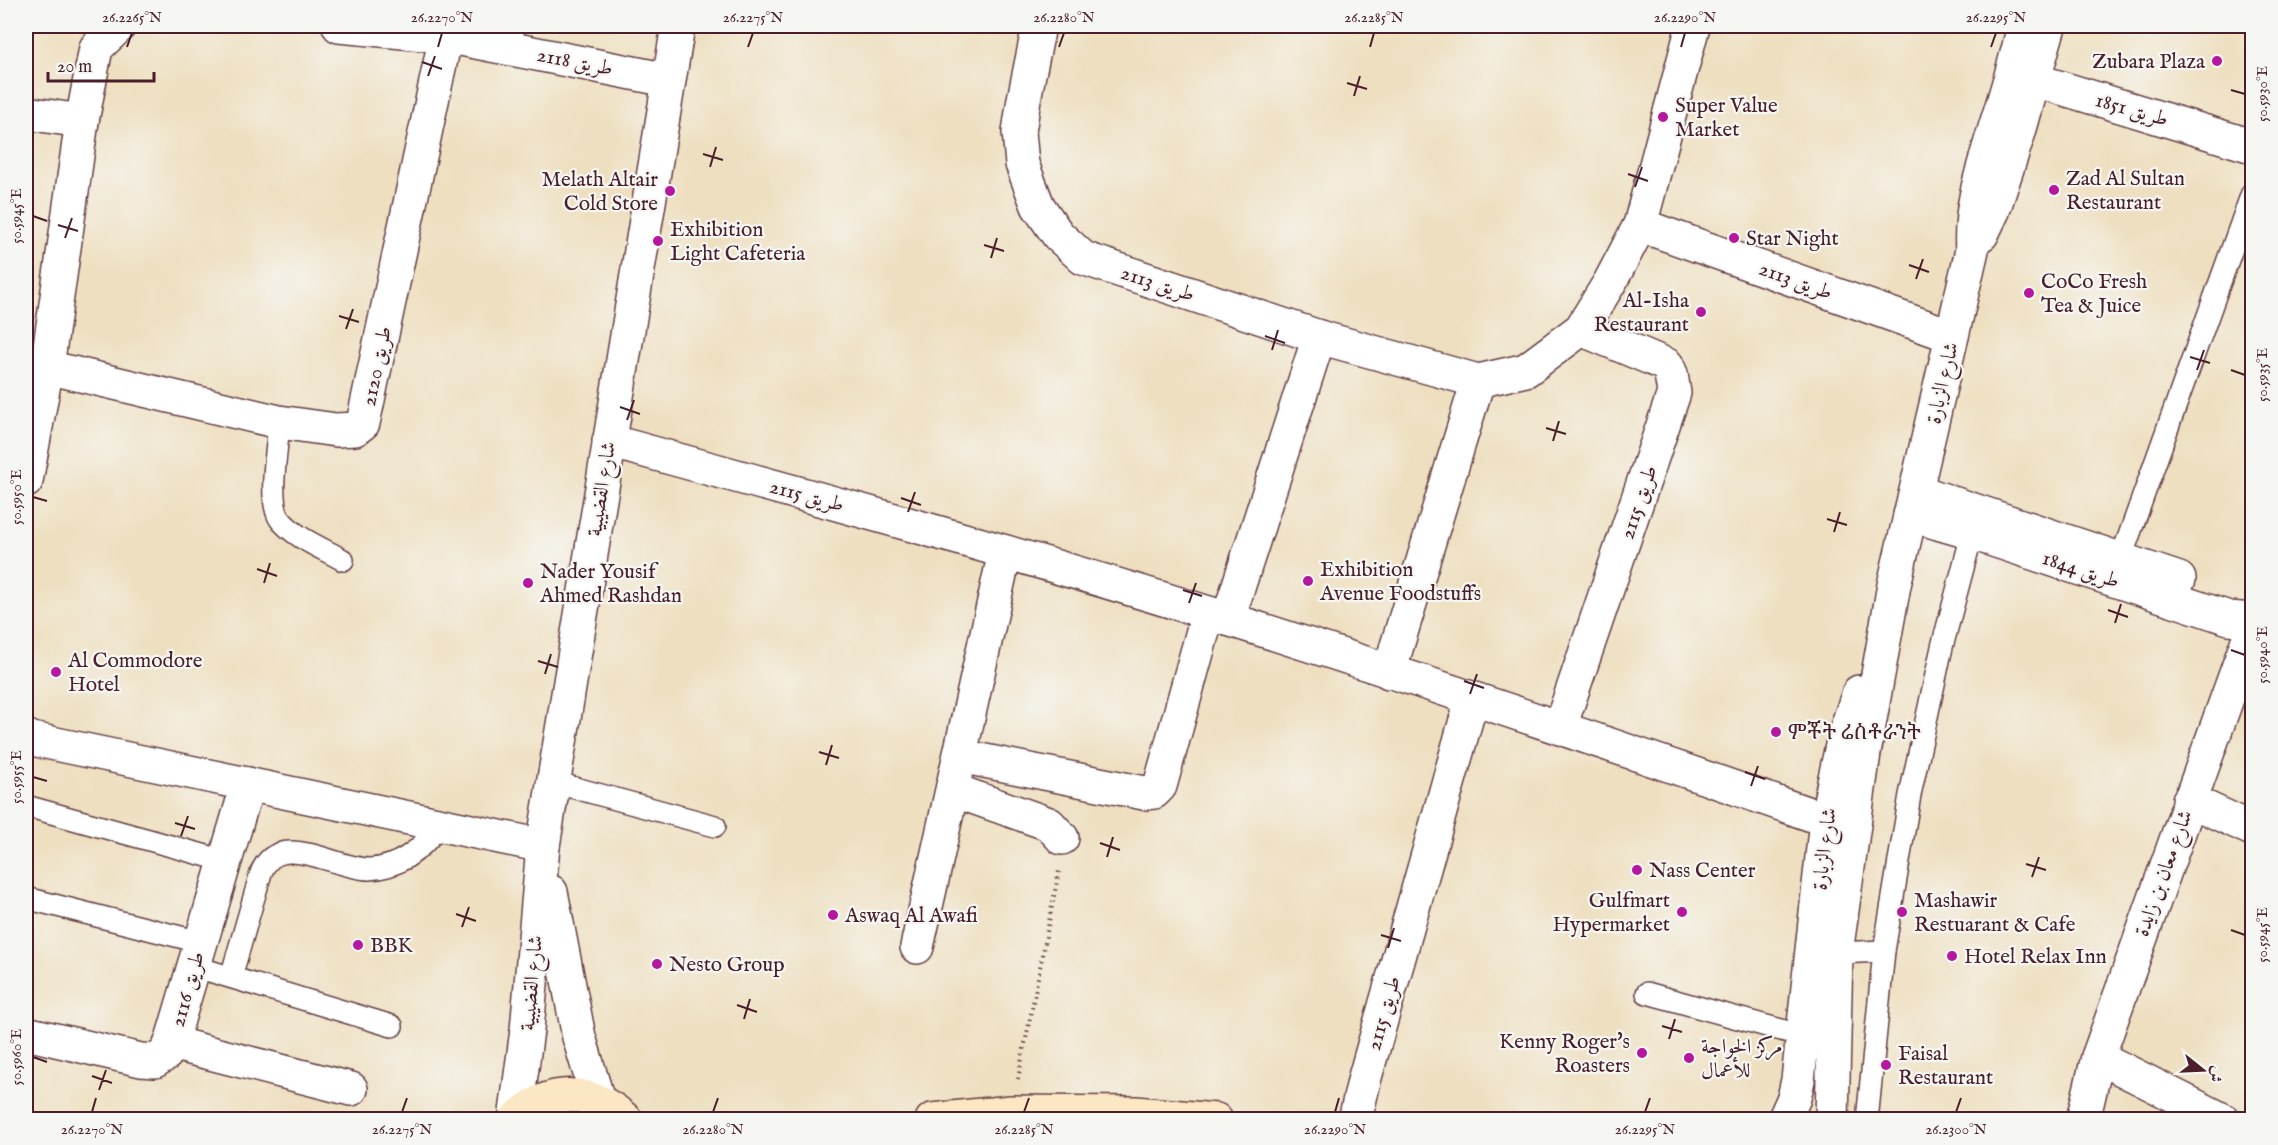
<svg xmlns="http://www.w3.org/2000/svg" width="2278" height="1145" viewBox="0 0 2278 1145" font-family="'IM FELL English',Amiri,'Noto Serif Ethiopic',serif">
  <style>
    .lines { fill: none; stroke-linecap: round; stroke-linejoin: round }
    .service-casing { stroke: #633c41; stroke-width: 24 }
    .minor-casing { stroke: #633c41; stroke-width: 36 }
    .tertiary-casing { stroke: #633c41; stroke-width: 36 }
    .secondary-casing { stroke: #633c41; stroke-width: 36 }
    .path { stroke: #633c41; stroke-width: 4; stroke-dasharray: 1.5 4.5; stroke-linecap: butt }
    .service { stroke: #fff; stroke-width: 21 }
    .minor { stroke: #fff; stroke-width: 33 }
    .tertiary { stroke: #fff; stroke-width: 33 }
    .secondary { stroke: #fbe7c3; stroke-width: 33 }
    .ticks { fill: none; stroke: #4a1f2b; stroke-width: 2 }
    .poi-dot { fill: #b5179e; stroke: #f6f6f2; stroke-width: 2 }
    .labels { text-anchor: middle; stroke-width: 4.5; stroke-linejoin: round; paint-order: stroke }
    .street-label { font-size: 21px; fill: #4a1f2b; stroke: #f6f6f2 }
    .poi-label { font-size: 21px; fill: #4a1f2b; stroke: #f6f6f2; text-anchor: start }
    .neatline { fill: none; stroke: #4a1f2b; stroke-width: 2 }
    .ticks-label { font-size: 15px; text-anchor: middle; fill: #4a1f2b }
  </style>
  <rect width="100%" height="100%" fill="#f6f6f2"/>
  <filter id="ink" filterUnits="userSpaceOnUse"><feTurbulence type="fractalNoise" baseFrequency=".0167" numOctaves="2"/><feDisplacementMap in="SourceGraphic" scale="12" xChannelSelector="R" yChannelSelector="G"/><feConvolveMatrix kernelMatrix="1 2 1 2 8 2 1 2 1" color-interpolation-filters="sRGB"/></filter>
  <filter id="wash" filterUnits="userSpaceOnUse"><feTurbulence type="fractalNoise" baseFrequency=".008" numOctaves="4" result="noise"/><feDisplacementMap in="SourceGraphic" scale="24" xChannelSelector="R" yChannelSelector="G"/><feGaussianBlur stdDeviation="1.35" result="paint"/><feColorMatrix in="noise" values="0 0 0 0 0 0 0 0 0 0 0 0 0 0 0 0 0 1.4 0 .05"/><feComposite in="paint" operator="in"/></filter>
  <g filter="url(#wash)">
    <rect width="100%" height="100%" fill="#eedfc0"/>
  </g>
  <g filter="url(#ink)">
    <g class="lines">
      <g class="service-casing">
        <g id="service">
          <path d="M510,48l4,-22"/>
          <path d="M279,422c-1,23 -12,79 1,97 15,19 42,29 63,41"/>
          <path d="M2121,558l131,-365"/>
          <path d="M553,782l162,44"/>
          <path d="M26,806l199,55"/>
          <path d="M26,898l174,44"/>
          <path d="M1836,953l48,-2"/>
          <path d="M193,966l199,60"/>
          <path d="M231,977l30,-104c17,-45 74,-4 108,-4 31,-1 54,-21 71,-45"/>
          <path d="M1647,993l156,43"/>
          <path d="M1868,1111l16,-160 26,-156 32,-148 33,-124"/>
        </g>
      </g>
      <g class="minor-casing">
        <g id="minor">
          <path d="M339,26l107,10 222,44"/>
          <path d="M1039,26l-15,73 -5,33 3,32 16,42 20,29 25,23 236,79 159,44 48,-11 55,-41 29,-47 30,-57 53,-199"/>
          <path d="M2012,73l240,73"/>
          <path d="M26,113l56,8"/>
          <path d="M1640,225l312,111"/>
          <path d="M47,367l232,55 57,8 19,-1 8,-6 85,-397"/>
          <path d="M609,441c208,57 416,114 622,179 199,63 397,130 595,200"/>
          <path d="M26,481l21,-114 35,-246 14,-73 23,-22"/>
          <path d="M1917,491l262,88"/>
          <path d="M1910,515l62,18 257,85 23,2"/>
          <path d="M1228,619l91,-282"/>
          <path d="M1389,672l89,-291"/>
          <path d="M1560,727l114,-334 -3,-19 -4,-9 -86,-36"/>
          <path d="M26,736l6,3 511,107"/>
          <path d="M960,756l184,37 10,-1 6,-6 48,-173"/>
          <path d="M953,790l96,34 13,14"/>
          <path d="M2189,800l63,29"/>
          <path d="M917,947l88,-395"/>
          <path d="M26,1033l115,27 14,1 11,-7 5,-11 77,-259"/>
          <path d="M171,1043l180,46"/>
          <path d="M2098,1057l125,63"/>
          <path d="M1355,1120l10,-43 107,-378"/>
          <path d="M2083,1120l15,-63 154,-428"/>
        </g>
      </g>
      <g class="tertiary-casing">
        <g id="tertiary">
          <path d="M1982,234l11,-23 26,-79 30,-106"/>
          <path d="M551,892l28,145 19,63"/>
          <path d="M515,1120l12,-90 16,-184 135,-820"/>
          <path d="M1784,1120l10,-22 4,-18 28,-260 18,-84 15,-44"/>
          <path d="M1832,1120l4,-167 28,-200 30,-168 78,-335c-3,-43 11,-81 23,-122 11,-34 21,-68 29,-102"/>
        </g>
      </g>
      <g class="secondary-casing">
        <g id="secondary">
          <path d="M515,1120c34,-33 77,-32 111,0"/>
          <path d="M932,1120l79,-8 124,1 81,7"/>
        </g>
      </g>
      <path class="path" d="M1018,1079l41,-208"/>
      <use href="#service" class="service"/>
      <use href="#minor" class="minor"/>
      <use href="#tertiary" class="tertiary"/>
      <use href="#secondary" class="secondary"/>
    </g>
  </g>
  <path class="ticks" d="M127,47l5,-14M438,47l4,-14M748,47l5,-14M1059,47l5,-14M1370,47l4,-14M1681,47l4,-14M1991,47l5,-14M422,62l20,7M428,76l7,-20M1347,83l20,6M2231,90l14,4M1354,96l6,-20M703,154l20,6M710,167l6,-20M1628,174l20,7M1635,187l7,-20M33,216l14,5M58,225l20,6M65,238l7,-20M984,245l20,6M991,258l6,-20M1909,265l20,7M1916,279l7,-20M339,316l20,6M346,329l7,-20M1265,336l20,7M1272,350l6,-20M2190,357l20,6M2197,370l7,-20M2231,370l14,5M620,407l20,7M627,420l7,-20M1546,428l20,6M1553,441l6,-20M33,497l14,4M901,498l20,7M908,512l7,-20M1827,519l20,6M1834,532l6,-20M257,569l20,7M264,583l6,-20M1183,590l19,6M1189,603l7,-20M2108,610l20,7M2115,623l6,-19M2231,650l14,5M538,661l20,6M545,674l6,-20M1464,681l20,7M1470,694l7,-20M819,752l20,6M826,765l6,-20M1745,772l20,7M33,777l14,4M1751,786l7,-20M175,823l20,6M181,836l7,-20M1100,843l20,7M1107,857l6,-20M2026,864l20,6M2032,877l7,-20M456,914l20,7M462,927l7,-20M2231,930l14,5M1381,935l20,6M1388,948l6,-20M737,1005l20,7M744,1019l6,-20M1662,1026l20,6M1669,1039l6,-20M33,1057l14,5M92,1076l20,7M99,1090l7,-20M92,1112l4,-14M402,1112l5,-14M713,1112l5,-14M1024,1112l5,-14M1335,1112l4,-14M1645,1112l5,-14M1956,1112l5,-14"/>
  <g class="poi-dot">
    <circle cx="2217" cy="61" r="6"/>
    <circle cx="1663" cy="117" r="6"/>
    <circle cx="2054" cy="190" r="6"/>
    <circle cx="670" cy="191" r="6"/>
    <circle cx="1734" cy="238" r="6"/>
    <circle cx="658" cy="241" r="6"/>
    <circle cx="2029" cy="293" r="6"/>
    <circle cx="1701" cy="312" r="6"/>
    <circle cx="1308" cy="581" r="6"/>
    <circle cx="528" cy="583" r="6"/>
    <circle cx="56" cy="672" r="6"/>
    <circle cx="1776" cy="732" r="6"/>
    <circle cx="1637" cy="870" r="6"/>
    <circle cx="1682" cy="912" r="6"/>
    <circle cx="1902" cy="912" r="6"/>
    <circle cx="833" cy="915" r="6"/>
    <circle cx="358" cy="945" r="6"/>
    <circle cx="1952" cy="956" r="6"/>
    <circle cx="657" cy="964" r="6"/>
    <circle cx="1642" cy="1053" r="6"/>
    <circle cx="1689" cy="1058" r="6"/>
    <circle cx="1886" cy="1065" r="6"/>
  </g>
  <g class="labels">
    <g class="street-label">
      <text transform="translate(575 61) rotate(11)" y="7">طريق 2118</text>
      <text transform="translate(2132 109) rotate(16)" y="7">طريق 1851</text>
      <text transform="translate(1796 280) rotate(20)" y="7">طريق 2113</text>
      <text transform="translate(1158 283) rotate(18)" y="7">طريق 2113</text>
      <text transform="translate(376 366) rotate(-78)" y="7">طريق 2120</text>
      <text transform="translate(1942 383) rotate(-77)" y="7">شارع الزبارة</text>
      <text transform="translate(601 489) rotate(-81)" y="7">شارع القضيبية</text>
      <text transform="translate(807 495) rotate(15)" y="7">طريق 2115</text>
      <text transform="translate(1638 502) rotate(-71)" y="7">طريق 2115</text>
      <text transform="translate(2081 569) rotate(18)" y="7">طريق 1844</text>
      <text transform="translate(1824 849) rotate(-83)" y="7">شارع الزبارة</text>
      <text transform="translate(2163 873) rotate(-70)" y="7">شارع معان بن زايدة</text>
      <text transform="translate(531 983) rotate(-85)" y="7">شارع القضيبية</text>
      <text transform="translate(187 989) rotate(-74)" y="7">طريق 2116</text>
      <text transform="translate(1383 1013) rotate(-74)" y="7">طريق 2115</text>
    </g>
    <g class="poi-label">
      <text x="2205" y="68" text-anchor="end">Zubara Plaza</text>
      <text x="1675" y="112">Super Value<tspan x="1675" dy="24">Market</tspan></text>
      <text x="2066" y="185">Zad Al Sultan<tspan x="2066" dy="24">Restaurant</tspan></text>
      <text x="658" y="186" text-anchor="end">Melath Altair<tspan x="658" dy="24">Cold Store</tspan></text>
      <text x="670" y="236">Exhibition<tspan x="670" dy="24">Light Cafeteria</tspan></text>
      <text x="1746" y="245">Star Night</text>
      <text x="2041" y="288">CoCo Fresh<tspan x="2041" dy="24">Tea &amp; Juice</tspan></text>
      <text x="1689" y="307" text-anchor="end">Al-Isha<tspan x="1689" dy="24">Restaurant</tspan></text>
      <text x="1320" y="576">Exhibition<tspan x="1320" dy="24">Avenue Foodstuffs</tspan></text>
      <text x="540" y="578">Nader Yousif<tspan x="540" dy="24">Ahmed Rashdan</tspan></text>
      <text x="68" y="667">Al Commodore<tspan x="68" dy="24">Hotel</tspan></text>
      <text x="1788" y="739">ምቾት ሬስቶራንት</text>
      <text x="1649" y="877">Nass Center</text>
      <text x="1670" y="907" text-anchor="end">Gulfmart<tspan x="1670" dy="24">Hypermarket</tspan></text>
      <text x="1914" y="907">Mashawir<tspan x="1914" dy="24">Restuarant &amp; Cafe</tspan></text>
      <text x="845" y="922">Aswaq Al Awafi</text>
      <text x="370" y="952">BBK</text>
      <text x="1964" y="963">Hotel Relax Inn</text>
      <text x="669" y="971">Nesto Group</text>
      <text x="1630" y="1048" text-anchor="end">Kenny Roger's<tspan x="1630" dy="24">Roasters</tspan></text>
      <text x="1701" y="1053">مركز الخواجة<tspan x="1701" dy="24">للأعمال</tspan></text>
      <text x="1898" y="1060">Faisal<tspan x="1898" dy="24">Restaurant</tspan></text>
    </g>
  </g>
  <rect width="2278" height="1145" fill="none" stroke="#f6f6f2" stroke-width="66"/>
  <g transform="translate(2203 1070) rotate(108)" stroke="#f6f6f2" stroke-width="4.5" paint-order="stroke">
  <path d="M0-4.5L10 22L0 15L-10 22Z" fill="#4a1f2b"/>
  <text y="-9" font-size="16" font-weight="bold" text-anchor="middle" fill="#4a1f2b">ش</text>
  </g>
  <path d="M48 72v9h106v-9" fill="none" stroke="#4a1f2b" stroke-width="3"/>
  <text x="57" y="72" font-size="18" fill="#4a1f2b" stroke="#f6f6f2" stroke-width="4.5" paint-order="stroke">20 m</text>
  <rect x="33" y="33" width="2212" height="1079" class="neatline"/>
  <g class="ticks-label">
    <text x="132" y="22">26.2265°N</text>
    <text x="442" y="22">26.2270°N</text>
    <text x="753" y="22">26.2275°N</text>
    <text x="1064" y="22">26.2280°N</text>
    <text x="1374" y="22">26.2285°N</text>
    <text x="1685" y="22">26.2290°N</text>
    <text x="1996" y="22">26.2295°N</text>
    <text transform="translate(2262 94) rotate(-90)" y="5">50.5930°E</text>
    <text transform="translate(16 216) rotate(-90)" y="5">50.5945°E</text>
    <text transform="translate(2262 375) rotate(-90)" y="5">50.5935°E</text>
    <text transform="translate(16 497) rotate(-90)" y="5">50.5950°E</text>
    <text transform="translate(2262 655) rotate(-90)" y="5">50.5940°E</text>
    <text transform="translate(16 777) rotate(-90)" y="5">50.5955°E</text>
    <text transform="translate(2262 935) rotate(-90)" y="5">50.5945°E</text>
    <text transform="translate(16 1057) rotate(-90)" y="5">50.5960°E</text>
    <text x="92" y="1134">26.2270°N</text>
    <text x="402" y="1134">26.2275°N</text>
    <text x="713" y="1134">26.2280°N</text>
    <text x="1024" y="1134">26.2285°N</text>
    <text x="1335" y="1134">26.2290°N</text>
    <text x="1645" y="1134">26.2295°N</text>
    <text x="1956" y="1134">26.2300°N</text>
  </g>
</svg>
